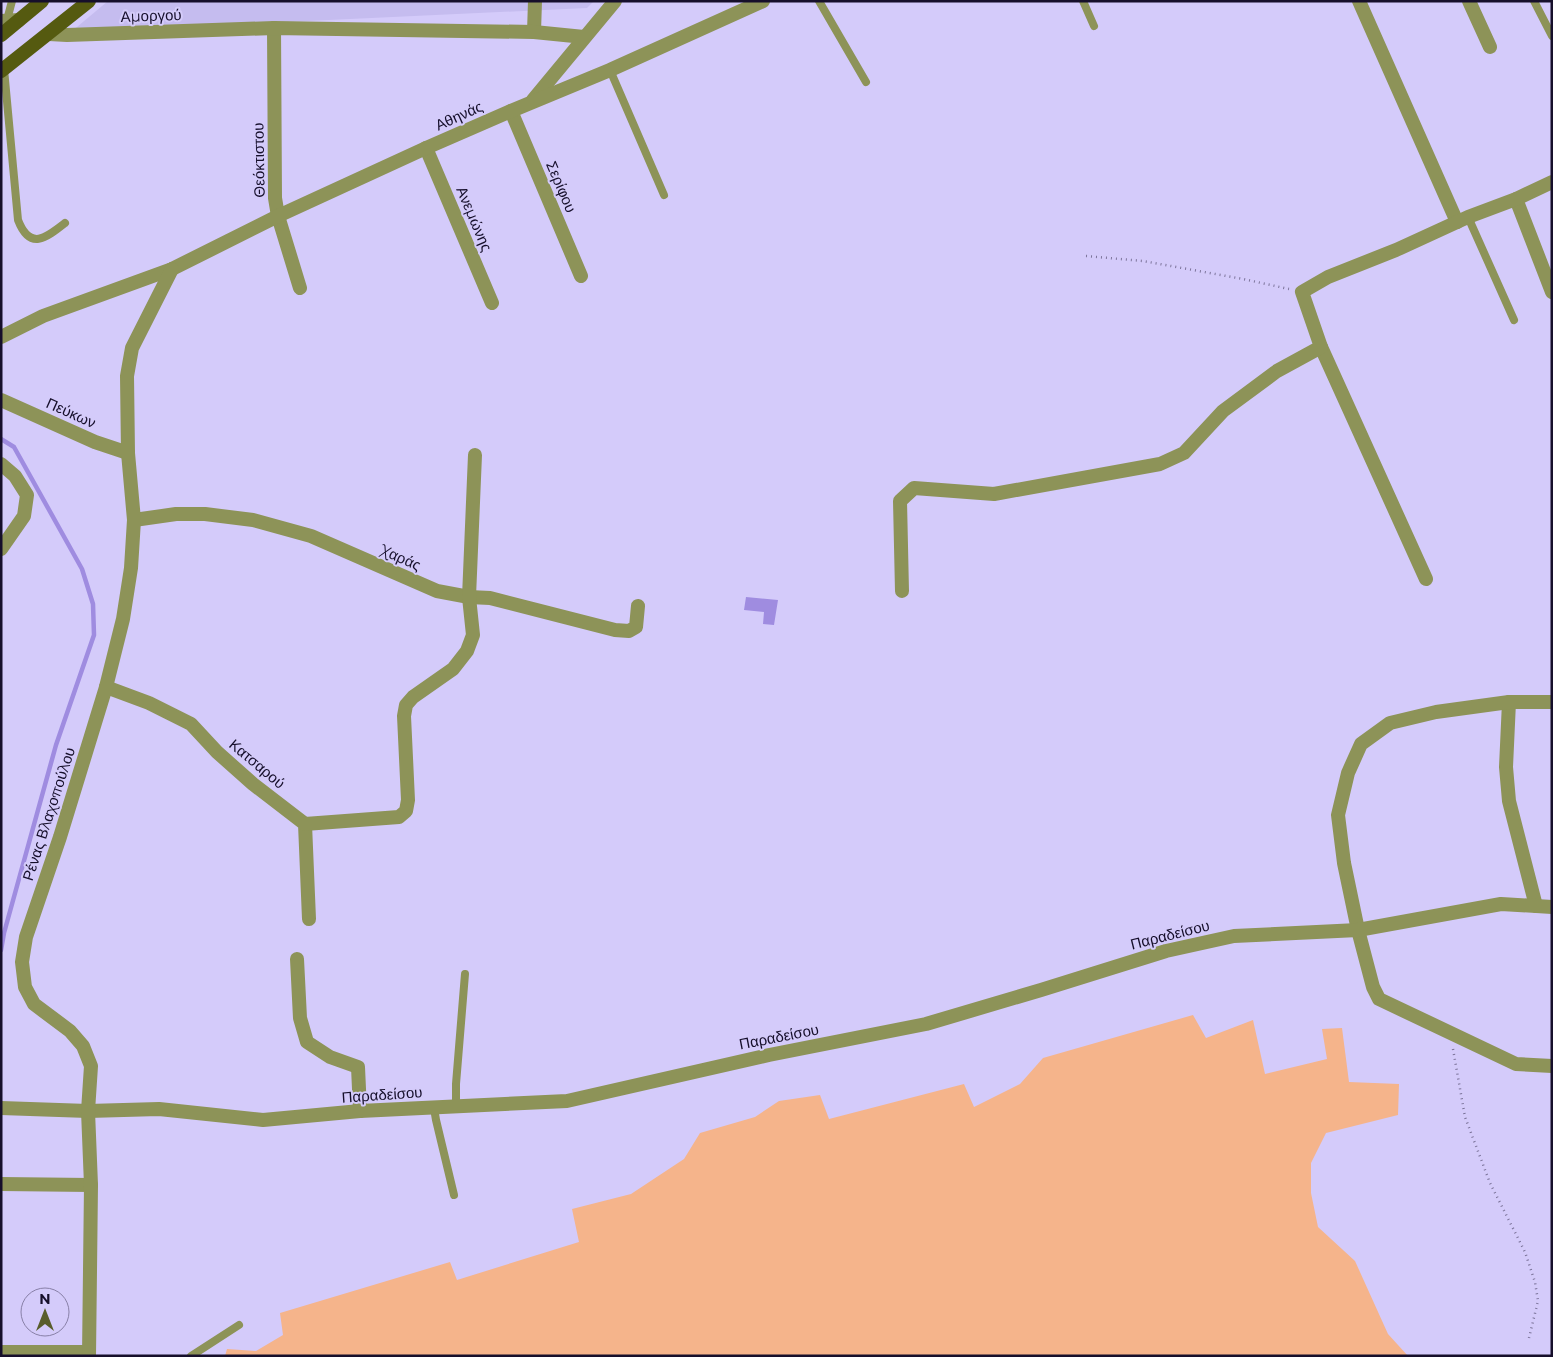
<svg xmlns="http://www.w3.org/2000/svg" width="1553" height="1357" viewBox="0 0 1553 1357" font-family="Montserrat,sans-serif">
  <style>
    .built { fill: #c5bcef }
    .green { fill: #f5b48b }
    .water { fill: #9f8ce0 }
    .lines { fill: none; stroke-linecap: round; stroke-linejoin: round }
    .stream { stroke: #9f8ce0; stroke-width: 4.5 }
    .path { stroke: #7c749a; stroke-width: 2.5; stroke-dasharray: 1 4; stroke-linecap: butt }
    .service { stroke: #8d9358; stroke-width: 8 }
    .minor { stroke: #8d9358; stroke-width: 14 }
    .primary { stroke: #555a10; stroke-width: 14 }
    .labels { text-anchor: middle; stroke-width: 4; stroke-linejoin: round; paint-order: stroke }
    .street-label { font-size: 15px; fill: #160f2b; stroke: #d4cbfa }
  </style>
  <rect width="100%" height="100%" fill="#d4cbfa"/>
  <path class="built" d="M108,1h486l-7,7 -516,24z"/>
  <path class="green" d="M1193,1015l13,23 47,-18 12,54 62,-15 -5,-30 20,-1 7,54 50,2 -1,31 -72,18 -15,30v30l7,34 37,34 33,73 20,22h-1183l2,-7 29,2 27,-16 -3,-22 170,-51 7,18 122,-38 -7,-33 59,-15 53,-35 16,-26 55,-16 24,-16 41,-6 9,24 135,-35 10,23 46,-23 23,-26z"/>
  <path class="water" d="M746,597l32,3 -4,25 -11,-1 1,-12 -20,-2z"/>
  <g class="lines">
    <path class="stream" d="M1,439l13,8 68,122 11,35 1,31 -38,110 -52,188 -3,17"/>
    <g class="path">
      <path d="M1086,256l57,5 100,18 46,10"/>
      <path d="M1453,1049l12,68 25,66 35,69 10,30 3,19 -9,37"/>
    </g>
    <g class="service">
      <path d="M819,1l47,81"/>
      <path d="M1083,1l11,25"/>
      <path d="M1534,1l18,35"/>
      <path d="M7,20l5,-19"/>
      <path d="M4,69l14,151c12,31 28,18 47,3"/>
      <path d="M610,70l54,125"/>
      <path d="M1468,217l46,103"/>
      <path d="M456,1107v-23l9,-110"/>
      <path d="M434,1108l2,12 18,75"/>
      <path d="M191,1356l48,-31"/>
    </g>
    <g class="minor">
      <path d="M1359,1l98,221"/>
      <path d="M1469,1l21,46"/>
      <path d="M1,21l18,-1"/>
      <path d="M274,28l1,170 3,18 22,72"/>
      <path d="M534,32l1,-31"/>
      <path d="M49,34l18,1 207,-7 260,4 50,5"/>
      <path d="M533,100l82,-99"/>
      <path d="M511,111l70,165"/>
      <path d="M426,148l66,155"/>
      <path d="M1516,199l36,93"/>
      <path d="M1,337l42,-21 129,-47 106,-53 148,-68 85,-37 99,-41 153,-69"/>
      <path d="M1321,347l105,232"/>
      <path d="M1,400l94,42 33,11"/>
      <path d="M1,464l14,12 12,19 -3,21 -23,33"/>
      <path d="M134,520l42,-6h29l48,6 58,16 126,55 32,6 21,1 125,32 14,1 7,-4 2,-21"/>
      <path d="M902,591l-2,-90 14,-13 80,6 166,-30 24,-11 39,-42 54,-40 44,-24 -19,-55 26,-15 68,-27 72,-33 48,-18 36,-17"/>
      <path d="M106,687l43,16 42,21 26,28 36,32 52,40 4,95"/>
      <path d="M1509,702l-3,65 3,34 27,105"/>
      <path d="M1552,702h-43l-73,10 -46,11 -29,21 -13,29 -10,42 6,48 14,67 15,57 6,12 137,65 36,2"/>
      <path d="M305,824l94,-7 7,-6 2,-11 -4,-84 2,-11 7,-8 40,-28 14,-18 6,-16 -4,-38 6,-142"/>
      <path d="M297,959l3,59 7,24 23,15 28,10 2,44"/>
      <path d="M1,1108l87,3 71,-2 104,11 97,-9 207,-10 202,-46 157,-31 115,-34 125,-39 68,-15 124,-6 143,-26 51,3"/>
      <path d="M1,1184l90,1"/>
      <path d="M1,1352h88"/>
      <path d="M89,1356l2,-171 -3,-74 3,-45 -8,-20 -13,-15 -36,-27 -9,-17 -3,-25 4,-25 34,-100 46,-150 17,-68 8,-51 3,-48 -6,-67 -1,-77 5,-28 40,-79"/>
    </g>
    <g class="primary">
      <path d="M1,35l41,-34"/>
      <path d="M1,71l88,-70"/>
    </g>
  </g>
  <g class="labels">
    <g class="street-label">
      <text transform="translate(151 16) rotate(-2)" y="5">Αμοργού</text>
      <text transform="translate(459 116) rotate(-24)" y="5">Αθηνάς</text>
      <text transform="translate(259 160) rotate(-91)" y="5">Θεόκτιστου</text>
      <text transform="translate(561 187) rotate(67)" y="5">Σερίφου</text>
      <text transform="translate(474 219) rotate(67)" y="5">Ανεμώνης</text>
      <text transform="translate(71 413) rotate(24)" y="5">Πεύκων</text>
      <text transform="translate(401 558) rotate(24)" y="5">Χαράς</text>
      <text transform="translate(257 764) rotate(40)" y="5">Κατσαρού</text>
      <text transform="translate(49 814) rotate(-72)" y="5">Ρένας Βλαχοπούλου</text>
      <text transform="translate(1170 935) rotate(-14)" y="5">Παραδείσου</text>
      <text transform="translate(779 1037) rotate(-11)" y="5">Παραδείσου</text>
      <text transform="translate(382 1095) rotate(-4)" y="5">Παραδείσου</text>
    </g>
  </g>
  <rect width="1553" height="1357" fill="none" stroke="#160f2b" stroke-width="5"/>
  <g transform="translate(45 1312)"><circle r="24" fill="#d4cbfa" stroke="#8880a7"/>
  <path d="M0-4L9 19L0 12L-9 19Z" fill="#595d2b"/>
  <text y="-8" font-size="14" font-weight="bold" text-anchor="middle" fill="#160f2b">N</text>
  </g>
</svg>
